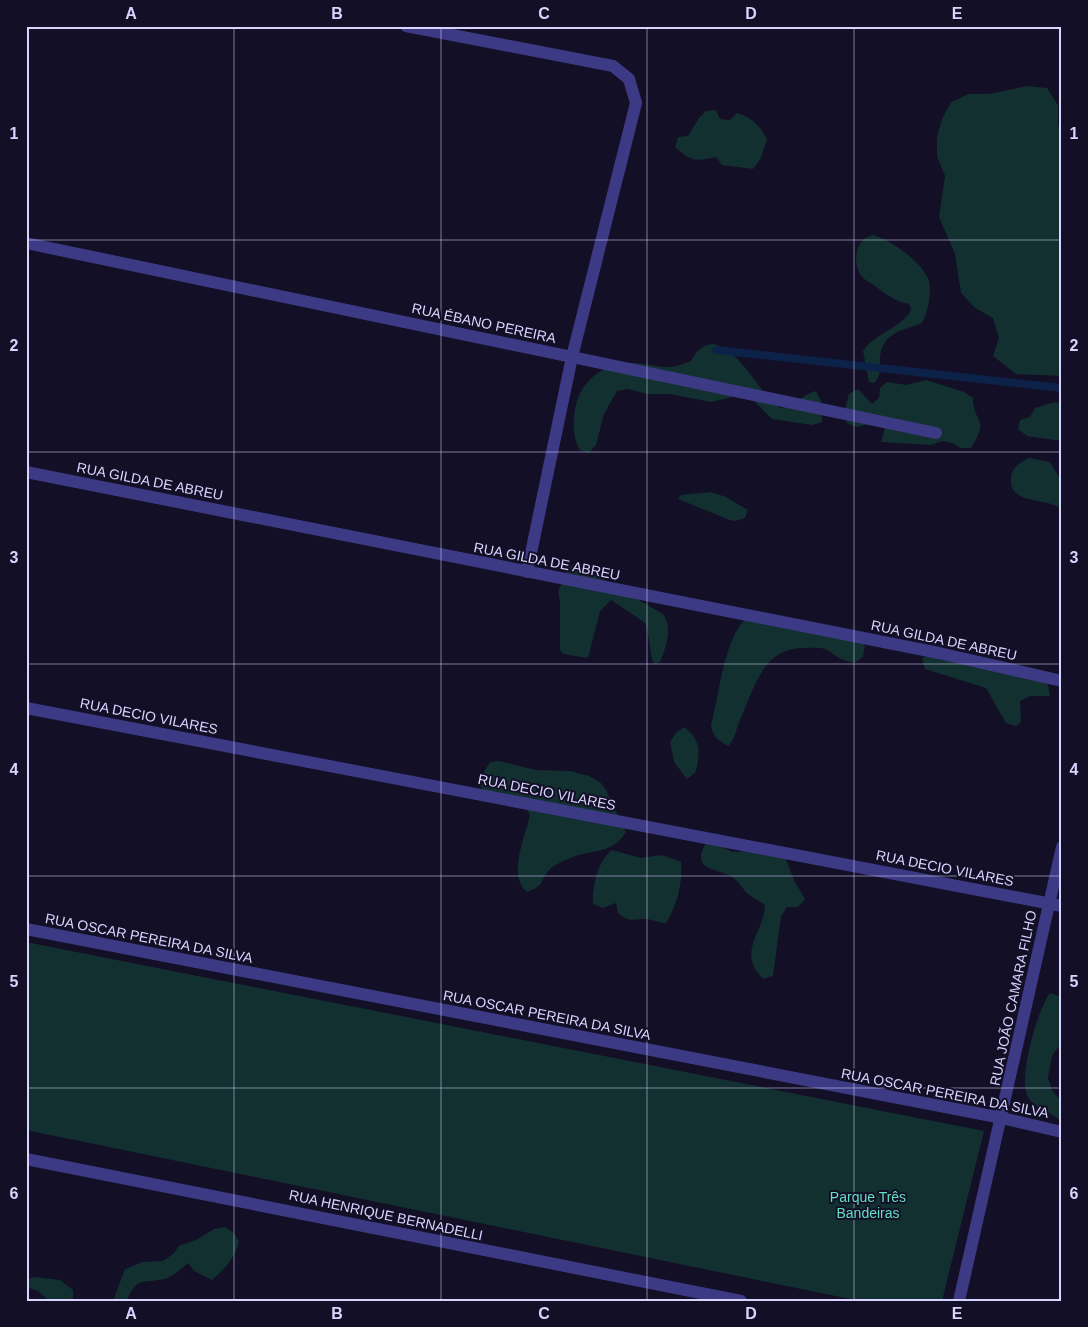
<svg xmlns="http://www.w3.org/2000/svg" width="1088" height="1327" viewBox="0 0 1088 1327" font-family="Arial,sans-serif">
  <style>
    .green { fill: #12302f }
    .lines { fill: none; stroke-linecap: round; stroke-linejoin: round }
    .stream { stroke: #0c2248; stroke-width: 8 }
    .minor { stroke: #3d3a85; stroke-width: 12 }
    .grid { fill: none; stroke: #d9d4ff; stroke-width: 1; stroke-opacity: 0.55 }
    .labels { text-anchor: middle; stroke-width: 4; stroke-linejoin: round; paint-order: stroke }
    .street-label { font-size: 14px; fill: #d9d4ff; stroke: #130f26 }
    .park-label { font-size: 14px; fill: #5fe0c0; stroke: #130f26 }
    .neatline { fill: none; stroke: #d9d4ff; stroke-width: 2 }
    .grid-label { font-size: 16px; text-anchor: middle; font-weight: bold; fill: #d9d4ff }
  </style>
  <rect width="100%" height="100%" fill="#130f26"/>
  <g class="green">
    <path d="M1027,86l20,2 11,17v20l4,9v242l-46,-2 -23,-18 6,-18 -6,-20 -18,-10 -14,-15 -6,-39 -16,-37 6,-41 -8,-20v-19l5,-18 9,-17 18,-8h20z"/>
    <path d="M716,110l4,9 10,1 7,-7c14,4 24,13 30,27l-7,20 -7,9 -31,-4 -6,-8c-22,5 -25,4 -41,-10l3,-10 10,-1 11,-18 7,-7z"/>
    <path d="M873,235c18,5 46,25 55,43 5,12 0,36 -7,46 -20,6 -41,10 -41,37 0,8 1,15 -6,22l-5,-1 -6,-31c10,-17 44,-26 48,-42l-2,-5c-16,-3 -24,-11 -37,-20 -3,-2 -7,-4 -10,-7 -10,-13 -8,-38 11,-42z"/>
    <path d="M714,344c31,10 42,47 67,64 14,-2 21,-13 35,-17l5,10 1,21 -10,3 -40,-6 -22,-22 -9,-2 -30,7 -41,-8h-22l-21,-5 -10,2 -13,23 -8,31 -7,8 -9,-3c-8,-14 -8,-29 -4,-45 6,-26 30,-43 57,-42 13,0 26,5 39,4 6,-1 13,-4 19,-6 6,-11 11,-16 23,-17z"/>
    <path d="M926,380l38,12 9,6c0,26 18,19 -2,50h-10l-9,-5 -10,-2 -11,4 -50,-3 4,-14 -7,-7 -21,6 -10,-4 -3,-10 5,-19 9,-5 14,15 7,-6 1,-10 7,-6 20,3z"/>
    <path d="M1055,402l7,1v38l-35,-5 -9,-7 2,-9 10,-3 5,-9z"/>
    <path d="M1029,458l21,4 12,20v27c-15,-12 -55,-4 -51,-32 1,-10 10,-15 18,-19z"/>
    <path d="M711,492l15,5 22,13 -3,8 -10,3 -5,-1 -52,-21 3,-4z"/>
    <path d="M576,563l5,1 13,10 69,40c10,13 3,34 -3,48l-5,2 -3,-4 -5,-33 -3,-5 -33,-22 -11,11 -12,47 -25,-4 -3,-4v-48l-2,-10 9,-23z"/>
    <path d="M748,616l112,21 5,9 -2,11 -9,6c-6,-2 -13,-3 -18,-7 -4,-2 -6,-5 -9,-6 -6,-3 -13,-2 -19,-2 -43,-2 -51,33 -66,67 -5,11 -6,21 -13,31 -11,-5 -16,-9 -18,-21 9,-32 12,-86 37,-109z"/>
    <path d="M932,655l110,20 6,10 2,11h-20l-10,5 1,21 -5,4 -10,-3 -20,-35 -61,-19 -3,-11z"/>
    <path d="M684,727c17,12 17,28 11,46l-8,6 -13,-17 -4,-20 6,-9z"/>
    <path d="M499,761l37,9 34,1 19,5 11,6 6,8 20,42c-15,24 -35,16 -58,27 -5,2 -13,6 -17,9 -11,11 -5,17 -24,24 -20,-17 -2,-54 3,-77l-5,-9 -39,-13 -7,-8 3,-10 8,-13z"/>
    <path d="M706,843l9,1 18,8 22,-1 31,8 8,21 11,19 -7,8h-11l-6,9 -8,60 -10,3c-27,-28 1,-46 2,-74 -5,-4 -12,-7 -17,-11 -6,-5 -9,-13 -16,-17 -14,-9 -43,-6 -26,-34z"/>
    <path d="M612,850l29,8 21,-3 19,7c2,19 -4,45 -15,61 -8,0 -14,-4 -21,-4 -14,0 -15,4 -27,-6l-2,-10 -13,5 -10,-4c-1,-17 5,-44 19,-54z"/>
    <path d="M26,942l958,189 -42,170h-82l-834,-171z"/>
    <path d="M1050,993l12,4v45l-10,14 -4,22 4,12 10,12v20c-9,-9 -28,-14 -34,-25 -11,-17 10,-89 22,-104z"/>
    <path d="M225,1227l9,6 5,9c-5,17 -14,27 -27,38l-18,-9 -6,-8c-7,6 -15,14 -24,16 -22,5 -27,-3 -37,22h-14l12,-32 18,-7 20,-1 10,-7 6,-8 17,-6 18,-11z"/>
    <path d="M35,1277l25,3 13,10v11h-24l-11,-10 -12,-4v-8z"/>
  </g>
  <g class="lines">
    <path class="stream" d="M716,350l346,38"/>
    <g class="minor">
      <path d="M406,26l207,40 16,13 7,24 -64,254 -45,215"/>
      <path d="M26,243l910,190"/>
      <path d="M26,472l913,181 123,28"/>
      <path d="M26,708l1036,198"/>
      <path d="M26,929l976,189 60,14"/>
      <path d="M26,1159l715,142"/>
      <path d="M959,1301l103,-454"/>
    </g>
  </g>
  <path class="grid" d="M234,26v1275M441,26v1275M647,26v1275M854,26v1275M26,240h1036M26,452h1036M26,664h1036M26,876h1036M26,1088h1036"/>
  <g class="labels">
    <g class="street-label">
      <text transform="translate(484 323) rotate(12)" y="5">RUA ÉBANO PEREIRA</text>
      <text transform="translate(150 481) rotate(11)" y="5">RUA GILDA DE ABREU</text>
      <text transform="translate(547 561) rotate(11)" y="5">RUA GILDA DE ABREU</text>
      <text transform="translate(944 640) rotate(12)" y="5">RUA GILDA DE ABREU</text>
      <text transform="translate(149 716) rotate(11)" y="5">RUA DECIO VILARES</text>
      <text transform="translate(547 792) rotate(11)" y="5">RUA DECIO VILARES</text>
      <text transform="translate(945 868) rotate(11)" y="5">RUA DECIO VILARES</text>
      <text transform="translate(149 938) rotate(11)" y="5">RUA OSCAR PEREIRA DA SILVA</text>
      <text transform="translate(1013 998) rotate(-78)" y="5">RUA JOÃO CAMARA FILHO</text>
      <text transform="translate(547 1015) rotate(11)" y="5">RUA OSCAR PEREIRA DA SILVA</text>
      <text transform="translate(945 1093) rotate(11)" y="5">RUA OSCAR PEREIRA DA SILVA</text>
      <text transform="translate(386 1215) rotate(12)" y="5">RUA HENRIQUE BERNADELLI</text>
    </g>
    <g class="park-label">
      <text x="868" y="1202">Parque Três<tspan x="868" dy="16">Bandeiras</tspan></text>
    </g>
  </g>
  <rect width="1088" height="1327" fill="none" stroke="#130f26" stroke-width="55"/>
  <rect x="28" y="28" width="1032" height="1272" class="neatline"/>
  <g class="grid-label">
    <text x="131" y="19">A</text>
    <text x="337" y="19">B</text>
    <text x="544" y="19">C</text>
    <text x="751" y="19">D</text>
    <text x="957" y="19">E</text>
    <text x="14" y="139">1</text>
    <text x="1074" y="139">1</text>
    <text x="14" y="351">2</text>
    <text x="1074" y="351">2</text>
    <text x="14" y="563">3</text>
    <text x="1074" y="563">3</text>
    <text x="14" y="775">4</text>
    <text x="1074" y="775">4</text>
    <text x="14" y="987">5</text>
    <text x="1074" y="987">5</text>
    <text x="14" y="1199">6</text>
    <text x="1074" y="1199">6</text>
    <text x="131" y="1319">A</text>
    <text x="337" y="1319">B</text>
    <text x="544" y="1319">C</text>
    <text x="751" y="1319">D</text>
    <text x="957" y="1319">E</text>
  </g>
</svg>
